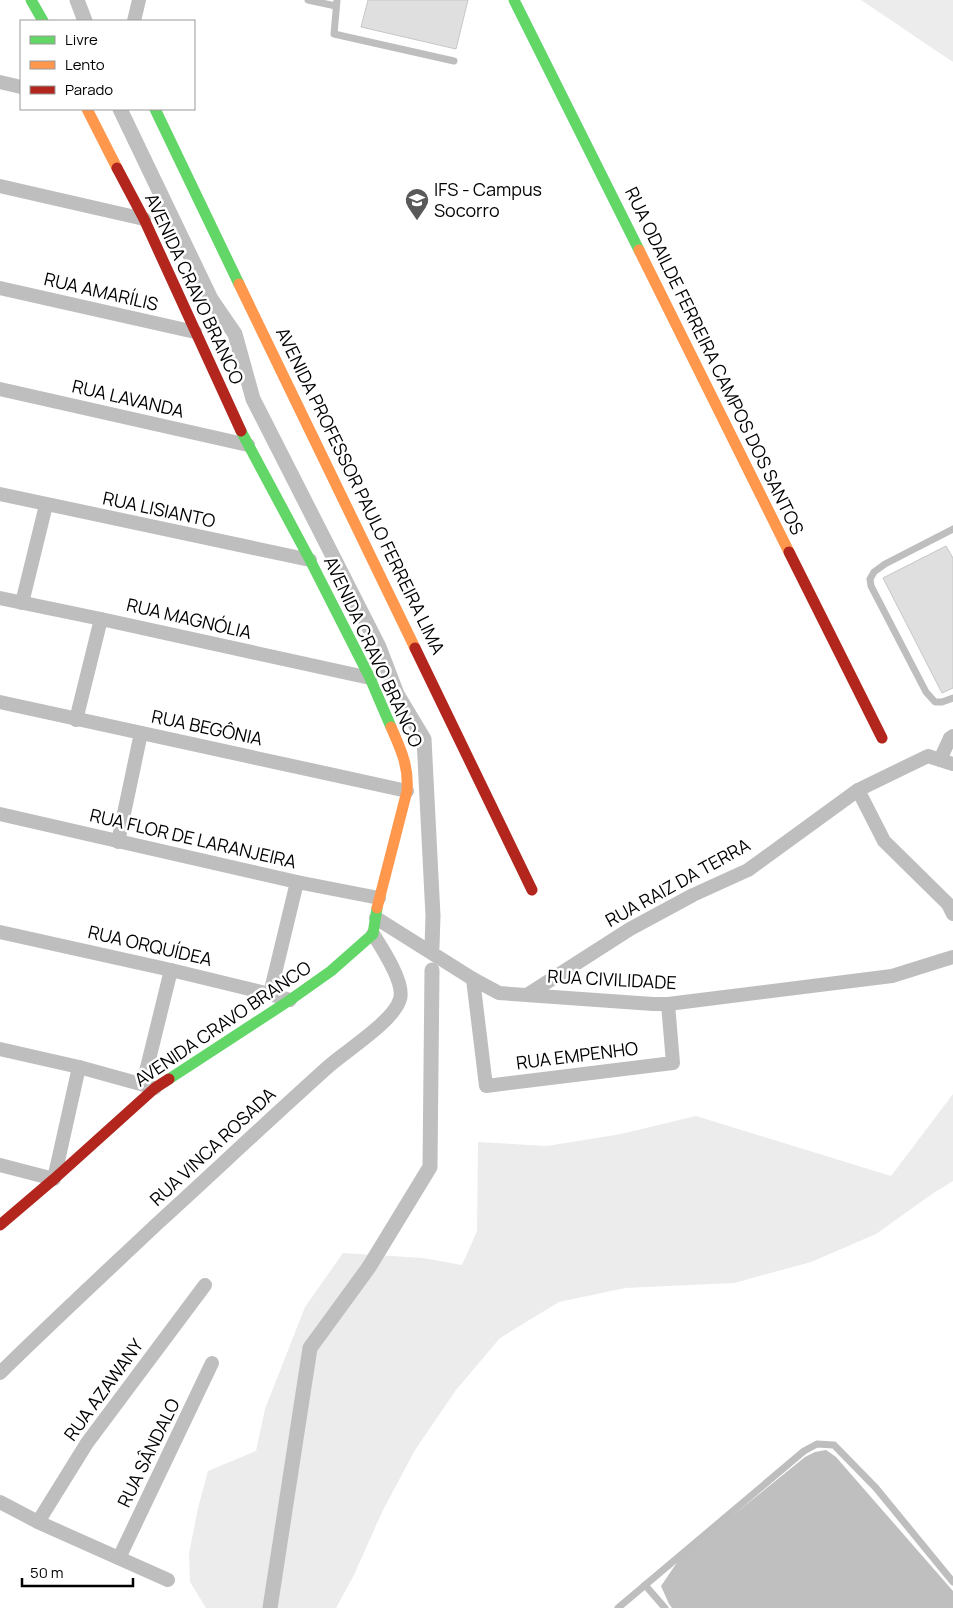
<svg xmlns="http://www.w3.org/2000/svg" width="953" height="1608" viewBox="0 0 953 1608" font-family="Manrope,sans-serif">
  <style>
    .green { fill: #ececec }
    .water { fill: #bfbfbf }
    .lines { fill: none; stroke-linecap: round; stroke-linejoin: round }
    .canal { stroke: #bfbfbf; stroke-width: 15 }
    .building { fill: #dfdfdf; stroke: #c7c7c7 }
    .lane { stroke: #bebebe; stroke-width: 7 }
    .street { stroke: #bebebe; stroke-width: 14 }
    .fast { stroke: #63d668; stroke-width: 11 }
    .slow { stroke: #ff974d; stroke-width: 11 }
    .jam { stroke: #b3261e; stroke-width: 11 }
    .labels { text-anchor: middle; stroke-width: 5; stroke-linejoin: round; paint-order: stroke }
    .poi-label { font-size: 18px; fill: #000; stroke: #fff; text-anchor: start }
    .street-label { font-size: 18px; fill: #000; stroke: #fff }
  </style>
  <rect width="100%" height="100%" fill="#fff"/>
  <g class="green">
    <path d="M861,0h92v62z"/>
    <path d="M953,1094v87l-21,13 -56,40 -65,28 -77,21 -109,5 -66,14 -59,36 -44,52 -41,60 -32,60 -29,65 -18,33h-130l-16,-26 -1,-28 9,-46 10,-37 48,-20 9,-42 40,-102 38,-54 80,5 39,7 15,-34 1,-89 69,4 74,-12 75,-18 195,60z"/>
  </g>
  <path class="water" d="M826,1450l10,7 117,134v17h-281l-3,-4 -8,-18 19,-28 125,-101 10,-5z"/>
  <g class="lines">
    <g class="canal">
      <path d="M77,0l8,21"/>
      <path d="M120,109l91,190 24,35 18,65 126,248 18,47 27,45 9,177 -1,31"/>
      <path d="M270,1608l40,-260 59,-81 61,-100 2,-197"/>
    </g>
  </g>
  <g class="building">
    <path d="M368,0h100l-12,49 -95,-22z"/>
    <path d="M946,546l7,12v130l-11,5 -59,-115z"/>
  </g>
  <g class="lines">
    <g class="lane">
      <path d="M308,0l28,6"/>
      <path d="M337,0l-3,34 120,27"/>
      <path d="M953,529l-68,35 -11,8 -4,7 1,7 55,106 9,10h7l11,-4"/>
      <path d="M645,1585l20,23"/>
      <path d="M618,1608l186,-157 13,-7 17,1 42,43 77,94"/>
    </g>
    <g class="street">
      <path d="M134,21l5,-21"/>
      <path d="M0,82l21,5"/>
      <path d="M0,186l144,33"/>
      <path d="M0,288l195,44"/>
      <path d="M0,389l248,56"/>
      <path d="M0,494l310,66"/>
      <path d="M0,598l101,21 269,59"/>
      <path d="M22,603l24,-98"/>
      <path d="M0,702l407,89"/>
      <path d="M76,720l25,-101"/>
      <path d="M940,760l10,-22 3,-2"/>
      <path d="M858,790l26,51 64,63 5,10"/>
      <path d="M0,814l297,68 82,16"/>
      <path d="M118,842l23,-109"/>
      <path d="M376,918l97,61 26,14 154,11h15l224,-28 61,-19"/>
      <path d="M0,932l171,38 99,24 20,6"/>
      <path d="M473,979l13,107 187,-23 -5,-59"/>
      <path d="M270,994l27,-112"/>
      <path d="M527,995l103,-66 63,-34 55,-25 110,-80 70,-34 25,8"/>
      <path d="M0,1049l79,18 76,21"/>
      <path d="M143,1084l28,-114"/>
      <path d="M0,1165l54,14 25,-112"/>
      <path d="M0,1373c52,-51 106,-101 159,-151 57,-52 113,-105 170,-156 18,-16 65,-45 71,-67 5,-16 -18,-51 -27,-65"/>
      <path d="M0,1502l38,20 130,58"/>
      <path d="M38,1522l49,-79 118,-158"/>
      <path d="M119,1558l93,-195"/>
    </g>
    <g class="fast">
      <path d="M31,0l12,21"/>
      <path d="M514,0l125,250"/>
      <path d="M155,109l84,175"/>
      <path d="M241,431l69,129 60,118 21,49"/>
      <path d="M169,1079l121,-79 41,-29 42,-37 4,-26"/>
    </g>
    <g class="slow">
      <path d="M87,109l30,59"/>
      <path d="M639,250l150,302"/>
      <path d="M239,284l176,364"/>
      <path d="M377,908l30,-117c2,-25 -6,-41 -16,-64"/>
    </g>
    <g class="jam">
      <path d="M117,168l27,51 97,212"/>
      <path d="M789,552l93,186"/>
      <path d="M415,648l117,242"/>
      <path d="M0,1225l54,-46 101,-91 14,-9"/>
    </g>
  </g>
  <defs>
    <g id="university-pin" transform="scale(1.25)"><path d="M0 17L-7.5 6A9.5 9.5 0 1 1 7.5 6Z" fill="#595959" stroke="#fff"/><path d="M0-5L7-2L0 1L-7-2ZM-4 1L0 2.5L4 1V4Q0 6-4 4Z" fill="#fff"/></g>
  </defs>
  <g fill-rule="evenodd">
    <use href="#university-pin" x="417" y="200"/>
  </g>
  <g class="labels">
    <g class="poi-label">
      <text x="434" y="196">IFS - Campus<tspan x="434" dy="21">Socorro</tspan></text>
    </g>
    <g class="street-label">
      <text transform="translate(194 289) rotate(65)" y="6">AVENIDA CRAVO BRANCO</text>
      <text transform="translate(101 292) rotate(13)" y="6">RUA AMARÍLIS</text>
      <text transform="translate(714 361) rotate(64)" y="6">RUA ODAILDE FERREIRA CAMPOS DOS SANTOS</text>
      <text transform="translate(128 399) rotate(13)" y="6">RUA LAVANDA</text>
      <text transform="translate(360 491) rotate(64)" y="6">AVENIDA PROFESSOR PAULO FERREIRA LIMA</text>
      <text transform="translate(159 510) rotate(12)" y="6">RUA LISIANTO</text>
      <text transform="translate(189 619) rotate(13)" y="6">RUA MAGNÓLIA</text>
      <text transform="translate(373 652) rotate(65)" y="6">AVENIDA CRAVO BRANCO</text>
      <text transform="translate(207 728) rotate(12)" y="6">RUA BEGÔNIA</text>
      <text transform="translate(193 839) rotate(13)" y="6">RUA FLOR DE LARANJEIRA</text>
      <text transform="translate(678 883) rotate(-29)" y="6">RUA RAIZ DA TERRA</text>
      <text transform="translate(150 946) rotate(13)" y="6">RUA ORQUÍDEA</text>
      <text transform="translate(612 980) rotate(3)" y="6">RUA CIVILIDADE</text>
      <text transform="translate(223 1024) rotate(-34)" y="6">AVENIDA CRAVO BRANCO</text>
      <text transform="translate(577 1056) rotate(-7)" y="6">RUA EMPENHO</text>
      <text transform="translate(213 1147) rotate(-43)" y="6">RUA VINCA ROSADA</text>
      <text transform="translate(104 1390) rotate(-54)" y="6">RUA AZAWANY</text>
      <text transform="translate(149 1453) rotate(-64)" y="6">RUA SÂNDALO</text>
    </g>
  </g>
  <rect x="20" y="20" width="175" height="90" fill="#ffffff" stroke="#999999"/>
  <rect x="30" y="36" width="25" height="8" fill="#63d668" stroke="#999999"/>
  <text x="65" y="45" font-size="15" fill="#000000">Livre</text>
  <rect x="30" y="61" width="25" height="8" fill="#ff974d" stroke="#999999"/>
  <text x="65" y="70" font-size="15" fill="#000000">Lento</text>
  <rect x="30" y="86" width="25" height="8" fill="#b3261e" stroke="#999999"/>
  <text x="65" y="95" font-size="15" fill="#000000">Parado</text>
  <path d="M22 1578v8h111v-8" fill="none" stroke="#000000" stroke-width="2.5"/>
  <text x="30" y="1578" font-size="15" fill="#000000" stroke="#ffffff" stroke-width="4" paint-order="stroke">50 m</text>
</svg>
